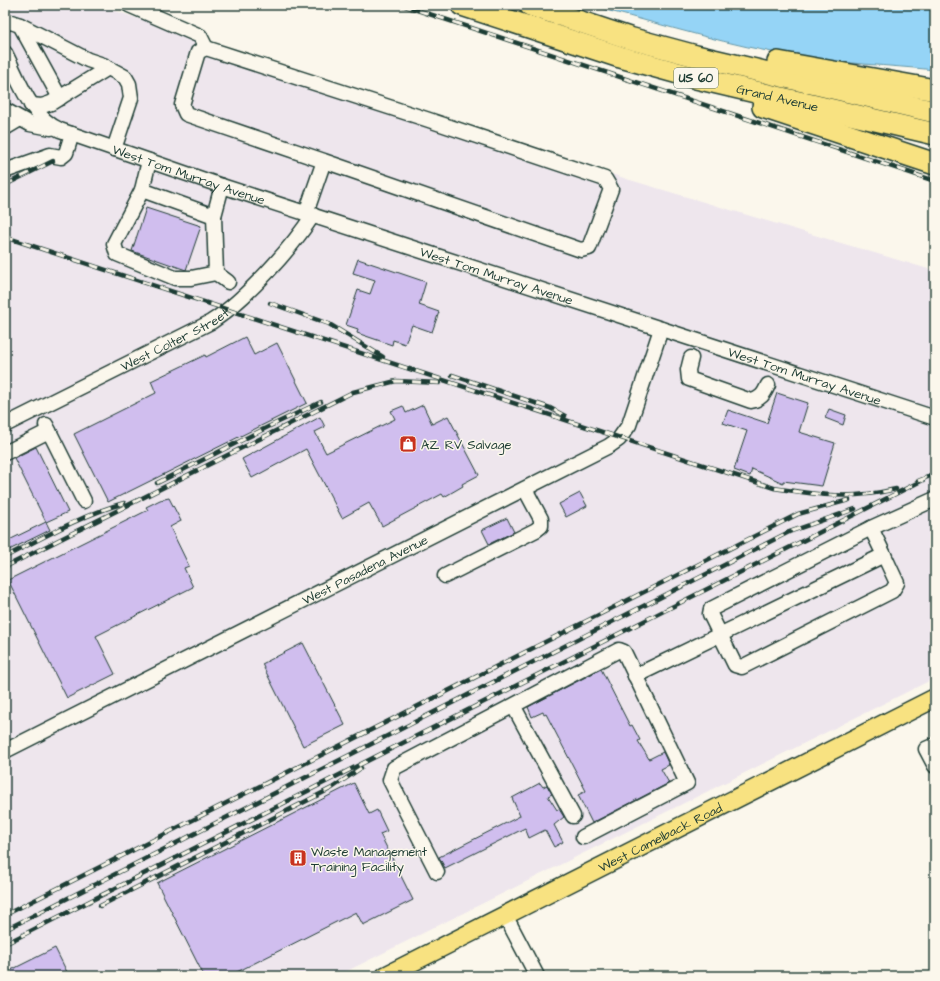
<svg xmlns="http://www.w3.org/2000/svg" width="940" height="981" viewBox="0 0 940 981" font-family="'Architects Daughter',sans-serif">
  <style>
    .built { fill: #eee6ed }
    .water { fill: #95d4f6; stroke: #6698a8 }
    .building { fill: #d0beee; stroke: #1f3d34 }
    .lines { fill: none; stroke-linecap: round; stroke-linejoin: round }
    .minor-casing { stroke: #1f3d34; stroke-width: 17 }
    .major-casing { stroke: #1f3d34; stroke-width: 21 }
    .highway-casing { stroke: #1f3d34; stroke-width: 24 }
    .minor { stroke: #fbf7ec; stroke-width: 14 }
    .major { stroke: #f8e281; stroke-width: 18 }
    .highway { stroke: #f8e281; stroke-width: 21 }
    .rail-casing { stroke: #1f3d34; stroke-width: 4.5 }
    .rail { stroke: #fbf7ec; stroke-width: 3; stroke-dasharray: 9; stroke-linecap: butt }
    .labels { text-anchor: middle; stroke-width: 3; stroke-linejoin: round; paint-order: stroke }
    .shield { fill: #fbf7ec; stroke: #61756b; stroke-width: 1 }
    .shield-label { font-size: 12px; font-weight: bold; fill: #1f3d34 }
    .street-label { font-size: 13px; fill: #1f3d34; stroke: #fbf7ec }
    .poi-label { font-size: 13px; fill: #1f3d34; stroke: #fbf7ec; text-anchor: start }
  </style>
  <rect width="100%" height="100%" fill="#fbf7ec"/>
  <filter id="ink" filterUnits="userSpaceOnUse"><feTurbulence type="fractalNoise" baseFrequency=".025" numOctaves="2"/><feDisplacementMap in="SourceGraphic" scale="8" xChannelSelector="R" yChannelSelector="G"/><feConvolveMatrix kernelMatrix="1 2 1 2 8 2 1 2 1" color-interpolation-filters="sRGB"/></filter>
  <g filter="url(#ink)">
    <path class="built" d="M5,5h92l533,175 305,91v407l-598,298h-332z"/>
    <path class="water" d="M598,5h337v65c-47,-5 -93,-6 -140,-14 -64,-10 -127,-30 -189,-46z"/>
    <g class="building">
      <path d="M146,208l55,18 -15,44 -54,-19z"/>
      <path d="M358,259l68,23 -7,23 20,7 -7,20 -20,-7 -7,19 -12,-4 -1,5 -35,-12 1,-4 -12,-4 12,-35 12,4 5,-14 -22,-7z"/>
      <path d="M245,337l9,18 23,-12 30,60 -199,99 -34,-68 82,-41 -5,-12 54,-26 1,2z"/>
      <path d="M777,393l31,10 -9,29 36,11 -13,43 -39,-5v2l-31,-14 -2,7 -16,-6 13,-39 -24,-8 5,-13 39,13z"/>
      <path d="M423,405l9,19 16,-8 31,59 -17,9 1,2 -19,11 -2,-3 -60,32 -13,-23 -27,15 -36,-69 -54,29 -10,-19 78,-42 5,10 -10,5 11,21 69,-34 -4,-8 12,-5 3,7z"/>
      <path d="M829,409l17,6 -3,10 -18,-7z"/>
      <path d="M36,447l32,65 -22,10 -32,-64z"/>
      <path d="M580,493l7,13 -21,11 -7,-13z"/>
      <path d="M169,498l12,23 -11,6 19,39 -5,2 9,19 -97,49 19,38 -48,24 -59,-118 140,-70 -2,-3 14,-7z"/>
      <path d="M507,518l7,14 -25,12 -7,-14z"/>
      <path d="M46,522l4,8 -45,22v-10z"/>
      <path d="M303,643l42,82 -42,21 -41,-82z"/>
      <path d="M601,669l29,57 2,-1 8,15 -2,1 11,18 14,-7 6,13 -8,4 8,14 -77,40 -14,-28 8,-4 -40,-77 -2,1 -1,-3 -11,5 -4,-10z"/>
      <path d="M354,783l15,31 8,-4 10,21 -7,3 33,66 -50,25 -7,-13 -127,64h-25l-47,-93z"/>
      <path d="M540,783l3,4 4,-2 5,9 -4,2 9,14 2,-1 5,8 -10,8 9,17 -9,5 -9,-17 -16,8 -4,-10 -80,40 -6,-11 81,-41 -8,-18z"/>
      <path d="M55,948l14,28h-64v-3z"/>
    </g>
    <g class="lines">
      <g class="minor-casing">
        <g id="minor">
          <path d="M129,5l71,31 6,12"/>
          <path d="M5,23l6,-1 9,3 68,35 15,5 22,12 4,7 2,14 -17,51"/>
          <path d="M20,25l40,73"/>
          <path id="s1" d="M5,53c14,27 25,64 55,77l162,56 713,232"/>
          <path d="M31,105l11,1 9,-3 57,-35"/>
          <path d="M5,110l25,14 21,4"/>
          <path d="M5,128l15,-9"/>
          <path d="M149,161l-7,29 72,26 2,57 12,9"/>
          <path d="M5,171l45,-16 11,2 5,-4 6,-19"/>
          <path d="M142,190l-28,54 3,10 58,24h16l25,-5"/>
          <path d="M306,213l18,-52 -138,-47 -4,-9 16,-53 8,-4 220,71 179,60 6,10 -22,59 -8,2 -257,-89"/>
          <path d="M214,216l8,-30"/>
          <path d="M691,358l-3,12 1,9 62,22c10,-2 13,-7 17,-16"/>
          <path id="s2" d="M5,425l206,-103c34,-22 80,-73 102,-107"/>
          <path d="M46,425l38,76"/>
          <path d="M5,453l44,-22"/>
          <path d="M871,528l-160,81 -1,5 25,51 7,2 150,-76 5,-8 -13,-28"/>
          <path d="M445,576l91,-46 5,-4v-7l-16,-30"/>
          <path d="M635,676l249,-121 -13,-27 64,-29"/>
          <path d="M514,707l59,109"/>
          <path d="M935,745l-9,4 9,17"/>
          <path id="s3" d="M5,751l604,-305 10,-7 10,-14 32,-96"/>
          <path d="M437,872l-47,-92 4,-12 225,-118 5,2 63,131 -104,54"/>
          <path d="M505,915l32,61"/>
        </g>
      </g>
      <g class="major-casing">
        <g id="major">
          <path id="s4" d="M385,976l550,-278"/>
        </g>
      </g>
      <g class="highway-casing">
        <g id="highway">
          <path id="s5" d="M462,5l158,52 76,21 239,56"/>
          <path d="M530,5l99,33 67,18 239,56"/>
          <path d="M778,62l157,28"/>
          <path d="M763,107l172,57"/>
        </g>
      </g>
      <use href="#minor" class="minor"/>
      <use href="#major" class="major"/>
      <use href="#highway" class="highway"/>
      <g class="rail-casing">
        <g id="rail">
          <path d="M402,5l533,176"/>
          <path d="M5,185l48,-24"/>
          <path d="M5,237l769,251c45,7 76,12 122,1"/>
          <path d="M270,303l59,21 54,33"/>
          <path d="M452,375l98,33 15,8"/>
          <path d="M918,481l17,-7"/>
          <path d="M157,483l113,-57 51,-24"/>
          <path d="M5,557c39,-20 77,-42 119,-54"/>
          <path d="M5,567l348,-175 43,-11 44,2"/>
          <path d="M100,906l232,-118 29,-20"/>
          <path d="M5,915l793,-401 51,-14"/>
          <path d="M5,930l784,-398 66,-23"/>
          <path d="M5,944l918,-464"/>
        </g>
      </g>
      <use href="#rail" class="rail"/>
    </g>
  </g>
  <defs>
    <g id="shop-square" transform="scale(0.9)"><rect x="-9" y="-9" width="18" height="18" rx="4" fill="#c8321e" stroke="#fbf7ec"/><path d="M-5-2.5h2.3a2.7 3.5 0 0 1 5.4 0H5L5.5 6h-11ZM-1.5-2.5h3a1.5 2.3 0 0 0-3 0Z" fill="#fff"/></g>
    <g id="building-square" transform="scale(0.9)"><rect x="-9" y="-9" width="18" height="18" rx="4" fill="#c8321e" stroke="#fbf7ec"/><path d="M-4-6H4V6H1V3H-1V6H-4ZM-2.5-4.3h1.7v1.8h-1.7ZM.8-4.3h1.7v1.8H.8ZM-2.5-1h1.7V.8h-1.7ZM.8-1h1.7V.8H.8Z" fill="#fff"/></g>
  </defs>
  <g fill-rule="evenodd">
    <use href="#shop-square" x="408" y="444"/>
    <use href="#building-square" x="298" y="858"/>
  </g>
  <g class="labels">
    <rect class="shield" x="674" y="68" width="44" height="20" rx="3"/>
    <g class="shield-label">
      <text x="696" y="82">US 60</text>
    </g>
    <g class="street-label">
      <text dy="5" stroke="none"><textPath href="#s5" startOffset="329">Grand Avenue</textPath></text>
      <text dy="5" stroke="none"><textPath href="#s1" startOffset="233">West Tom Murray Avenue</textPath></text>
      <text dy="5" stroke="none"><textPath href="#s1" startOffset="557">West Tom Murray Avenue</textPath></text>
      <text dy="5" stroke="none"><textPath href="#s2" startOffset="190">West Colter Street</textPath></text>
      <text dy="5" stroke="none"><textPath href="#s1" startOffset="881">West Tom Murray Avenue</textPath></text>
      <text dy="5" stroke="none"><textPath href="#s3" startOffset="403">West Pasadena Avenue</textPath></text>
      <text dy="5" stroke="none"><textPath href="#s4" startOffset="308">West Camelback Road</textPath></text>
    </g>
    <g class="poi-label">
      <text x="421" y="449">AZ RV Salvage</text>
      <text x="311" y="856">Waste Management<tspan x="311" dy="15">Training Facility</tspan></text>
    </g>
  </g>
  <rect width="940" height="981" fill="none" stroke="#fbf7ec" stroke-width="20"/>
  <rect x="10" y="10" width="920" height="961" fill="none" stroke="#1f3d34" stroke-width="1.5" filter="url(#ink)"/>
</svg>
